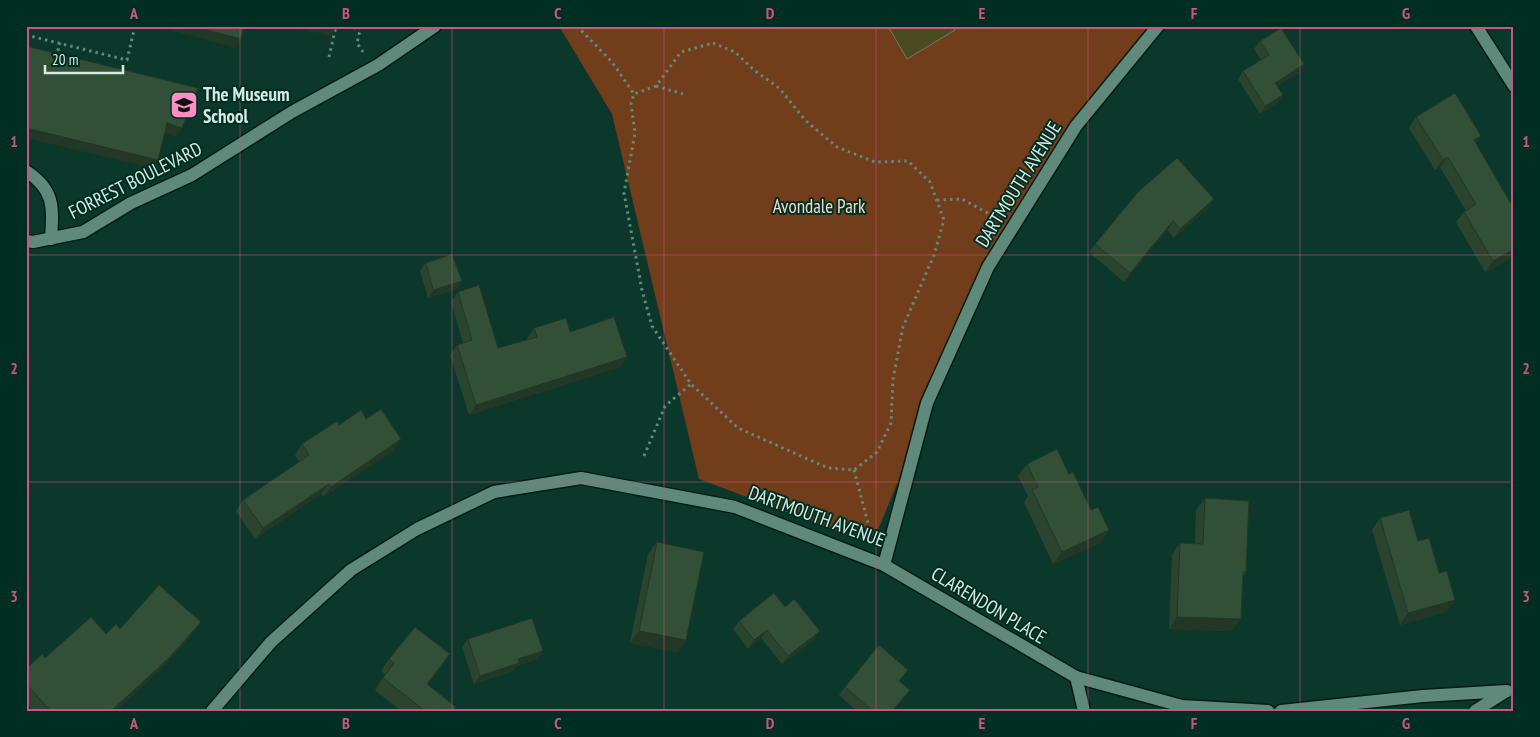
<svg xmlns="http://www.w3.org/2000/svg" width="1540" height="737" viewBox="0 0 1540 737" font-family="'PT Sans Narrow',sans-serif">
  <style>
    .green { fill: #713d1b }
    .water { fill: #4a4b20; stroke: #747b5a }
    .lines { fill: none; stroke-linecap: round; stroke-linejoin: round }
    .minor-casing { stroke: #001e15; stroke-width: 15 }
    .path { stroke: #65877d; stroke-width: 3; stroke-dasharray: 2.5 4; stroke-linecap: butt }
    .minor { stroke: #5f8a7b; stroke-width: 12 }
    .wall { fill: #2b4430 }
    .shaded-wall { fill: #233727 }
    .building { fill: #324f38; stroke: #233727 }
    .grid { fill: none; stroke: #c85784; stroke-width: 1; stroke-opacity: 0.55 }
    .labels { text-anchor: middle; stroke-width: 4; stroke-linejoin: round; paint-order: stroke }
    .poi-label { font-size: 19px; font-weight: bold; fill: #d5ebe2; stroke: #002e22; text-anchor: start }
    .street-label { font-size: 19px; fill: #d5ebe2; stroke: #002e22 }
    .park-label { font-size: 19px; fill: #f5d9ca; stroke: #002e22 }
    .neatline { fill: none; stroke: #c85784; stroke-width: 2 }
    .grid-label { font-size: 16px; text-anchor: middle; font-weight: bold; fill: #c85784 }
  </style>
  <rect width="100%" height="100%" fill="#0c382c"/>
  <path class="green" d="M559,26h595l-157,218 -125,300 -173,-65 -87,-365z"/>
  <path class="water" d="M888,26h65l2,4 -48,29z"/>
  <g class="lines">
    <g class="minor-casing">
      <g id="minor">
        <path d="M1476,26l38,60"/>
        <path d="M26,171c29,19 27,36 25,68"/>
        <path d="M26,241l7,1 50,-10 48,-29 61,-28 100,-63 86,-47 57,-39"/>
        <path d="M884,565l43,-162 61,-136 88,-141 82,-100"/>
        <path d="M1076,677l106,29 86,5"/>
        <path d="M212,711l59,-69 80,-72 66,-41 77,-37 87,-14 154,29 149,58 192,112 8,34"/>
        <path d="M1281,711l142,-15 84,-5"/>
        <path d="M1475,711l30,-19"/>
      </g>
    </g>
    <g class="path">
      <path d="M347,26l13,3"/>
      <path d="M361,26l-4,17 6,9"/>
      <path d="M577,26l35,36 22,32"/>
      <path d="M26,35l101,25 8,-34"/>
      <path d="M713,43l22,9 19,18 25,18 27,33 31,26 38,15 33,-1 22,21 14,38 -10,35 -31,72 -10,52 -2,44 -14,29 -23,18 -26,-2 -90,-40 -47,-44 -39,-58 -10,-36 -18,-97 11,-60 -4,-29 3,-10 22,-8 25,-34z"/>
      <path d="M56,57l4,-14"/>
      <path d="M329,57l7,-31"/>
      <path d="M656,86l27,8"/>
      <path d="M937,200l25,-1 35,19"/>
      <path d="M644,456l21,-50 26,-22"/>
      <path d="M854,470l14,53"/>
    </g>
    <use href="#minor" class="minor"/>
  </g>
  <g class="wall">
    <path d="M1260,41l44,23 -6,9 -21,13 6,9 -6,8 -17,11 -22,-35 5,-8 18,-11 -7,-11z"/>
    <path d="M1416,117l60,26 38,113 -29,16 -29,-50 8,-10 2,-1 -26,-44 -5,3 -26,-42z"/>
    <path d="M1208,208l-34,30 -7,-8 -43,52 -35,-30 6,-8z"/>
    <path d="M426,263l36,18 -5,8 -29,9 -8,-27z"/>
    <path d="M458,292l40,56 29,-8v-1l7,-11 36,4 57,25 -7,10 -151,48 -19,-60 7,-10 6,-2 -12,-41z"/>
    <path d="M366,419l28,31 -71,47 -2,-3 -66,45 -19,-28 7,-11 56,-38 -4,-7 7,-11 37,-19z"/>
    <path d="M1027,464l64,46 18,20 -9,13 -47,21 -29,-62 4,-6 -10,-20z"/>
    <path d="M1205,498l41,74 -3,4 -11,55 -63,-2 3,-74 8,-12 15,1 1,-34z"/>
    <path d="M1380,518l38,23 37,59 -9,12 -46,13 -28,-95z"/>
    <path d="M657,542l29,98 -9,12 -47,-9 18,-89z"/>
    <path d="M785,607l35,24 -6,8 -32,25 -21,-26 -13,11 -15,-20 6,-8z"/>
    <path d="M193,633l-31,35 -47,43h-81l-8,-8v-34l19,-11 61,-24z"/>
    <path d="M468,639l75,12 -6,8 -20,7 -4,5 -39,13 -12,-37z"/>
    <path d="M389,659l53,8 -14,17 25,27h-52l-26,-21 10,-15 -4,-4z"/>
    <path d="M900,682l4,16 -11,13h-36l-18,-16 6,-8z"/>
  </g>
  <g class="shaded-wall">
    <path d="M156,26h36l49,13 -5,9z"/>
    <path d="M290,26h41l5,2 -5,8z"/>
    <path d="M1304,64l-6,9 -29,18 6,-8z"/>
    <path d="M1283,95l-6,8 -17,11 5,-8z"/>
    <path d="M167,123l15,5 -6,9 -15,-5z"/>
    <path d="M26,128l132,32 -6,8 -126,-30z"/>
    <path d="M1481,136l-7,11v-7z"/>
    <path d="M1448,157l-8,10 -5,3 8,-10z"/>
    <path d="M1214,199l-6,9 -34,30 6,-9z"/>
    <path d="M1173,221l-6,9 -43,52 6,-9z"/>
    <path d="M1514,249v7l-29,16 8,-11z"/>
    <path d="M462,281l-5,8 -29,9 5,-8z"/>
    <path d="M627,357l-7,10 -151,48 7,-10z"/>
    <path d="M401,439l-7,11 -71,47 8,-10z"/>
    <path d="M329,484l-8,10 -66,45 8,-11z"/>
    <path d="M1109,530l-9,13 -47,21 9,-12z"/>
    <path d="M1455,600l-9,12 -46,13 8,-12z"/>
    <path d="M1177,617l64,2 -9,12 -63,-2z"/>
    <path d="M201,622l-8,11 -31,35 -47,43h-4z"/>
    <path d="M767,630l-6,8 -13,11 6,-9z"/>
    <path d="M639,631l47,9 -9,12 -47,-9z"/>
    <path d="M820,631l-6,8 -32,25 6,-8z"/>
    <path d="M543,651l-6,8 -20,7 -4,5 -39,13 6,-8 38,-17z"/>
    <path d="M450,654l-8,13 -23,29 8,-12z"/>
    <path d="M910,690l-17,21h-1z"/>
  </g>
  <g class="building">
    <path d="M192,26h52l-3,13z"/>
    <path d="M1281,28l23,36 -29,19 8,12 -18,11 -22,-35 26,-16 -9,-14z"/>
    <path d="M26,46l172,42 -16,40 -15,-5 -9,37 -132,-32z"/>
    <path d="M1455,93l26,43 -7,4 40,69v40l-21,12 -29,-49 12,-8 -28,-47 -5,3 -27,-43z"/>
    <path d="M1177,158l37,41 -34,30 -7,-8 -43,52 -35,-29 43,-52z"/>
    <path d="M452,254l10,27 -29,9 -7,-27z"/>
    <path d="M479,285l19,63 39,-11 -3,-9 32,-10 4,14 44,-15 13,40 -151,48 -19,-60 15,-5 -14,-48z"/>
    <path d="M381,409l20,30 -70,48 -2,-3 -66,44 -20,-28 66,-45 -7,-11 35,-23 2,4 22,-15 5,9z"/>
    <path d="M1057,449l12,25 4,-2 18,38 7,-3 11,23 -47,22 -30,-62 6,-3 -11,-23z"/>
    <path d="M1205,498l44,3 -3,71h-3l-2,47 -64,-2 3,-74 23,1z"/>
    <path d="M1409,510l9,31 11,-3 10,35 8,-2 8,29 -47,13 -28,-95z"/>
    <path d="M657,542l47,10 -18,88 -47,-9z"/>
    <path d="M159,585l42,37 -32,36 -58,53h-60l-25,-27v-15l16,-15 3,4 46,-41 15,17 10,-10 4,5z"/>
    <path d="M774,593l11,14 9,-8 26,32 -32,25 -21,-26 -13,10 -15,-19z"/>
    <path d="M532,618l11,33 -25,8 1,4 -39,13 -12,-37z"/>
    <path d="M415,627l35,27 -23,30 29,23 -3,4h-28l-42,-33 11,-15 -5,-4z"/>
    <path d="M879,645l29,25 -9,11 11,9 -18,21h-19l-28,-24z"/>
  </g>
  <path class="grid" d="M240,26v685M452,26v685M664,26v685M876,26v685M1088,26v685M1300,26v685M26,255h1488M26,482h1488"/>
  <defs>
    <g id="school-square" transform="scale(1.4375)"><rect x="-9" y="-9" width="18" height="18" rx="4" fill="#fb8fc3" stroke="#002e22"/><path d="M0-5L7-2L0 1L-7-2ZM-4 1L0 2.5L4 1V4Q0 6-4 4Z" fill="#111"/></g>
  </defs>
  <g fill-rule="evenodd">
    <use href="#school-square" x="184" y="105"/>
  </g>
  <g class="labels">
    <g class="poi-label">
      <text x="203" y="101">The Museum<tspan x="203" dy="22">School</tspan></text>
    </g>
    <g class="street-label">
      <text transform="translate(135 180) rotate(-27)" y="7">FORREST BOULEVARD</text>
      <text transform="translate(1018 184) rotate(-58)" y="7">DARTMOUTH AVENUE</text>
      <text transform="translate(817 516) rotate(20)" y="7">DARTMOUTH AVENUE</text>
      <text transform="translate(989 605) rotate(31)" y="7">CLARENDON PLACE</text>
    </g>
    <g class="park-label">
      <text x="819" y="213">Avondale Park</text>
    </g>
  </g>
  <rect width="1540" height="737" fill="none" stroke="#002e22" stroke-width="55"/>
  <path d="M45 65v8h78v-8" fill="none" stroke="#d5ebe2" stroke-width="2.5"/>
  <text x="52" y="65" font-size="15" fill="#d5ebe2" stroke="#002e22" stroke-width="4" paint-order="stroke">20 m</text>
  <rect x="28" y="28" width="1484" height="682" class="neatline"/>
  <g class="grid-label">
    <text x="134" y="19">A</text>
    <text x="346" y="19">B</text>
    <text x="558" y="19">C</text>
    <text x="770" y="19">D</text>
    <text x="982" y="19">E</text>
    <text x="1194" y="19">F</text>
    <text x="1406" y="19">G</text>
    <text x="14" y="147">1</text>
    <text x="1526" y="147">1</text>
    <text x="14" y="374">2</text>
    <text x="1526" y="374">2</text>
    <text x="14" y="602">3</text>
    <text x="1526" y="602">3</text>
    <text x="134" y="729">A</text>
    <text x="346" y="729">B</text>
    <text x="558" y="729">C</text>
    <text x="770" y="729">D</text>
    <text x="982" y="729">E</text>
    <text x="1194" y="729">F</text>
    <text x="1406" y="729">G</text>
  </g>
</svg>
